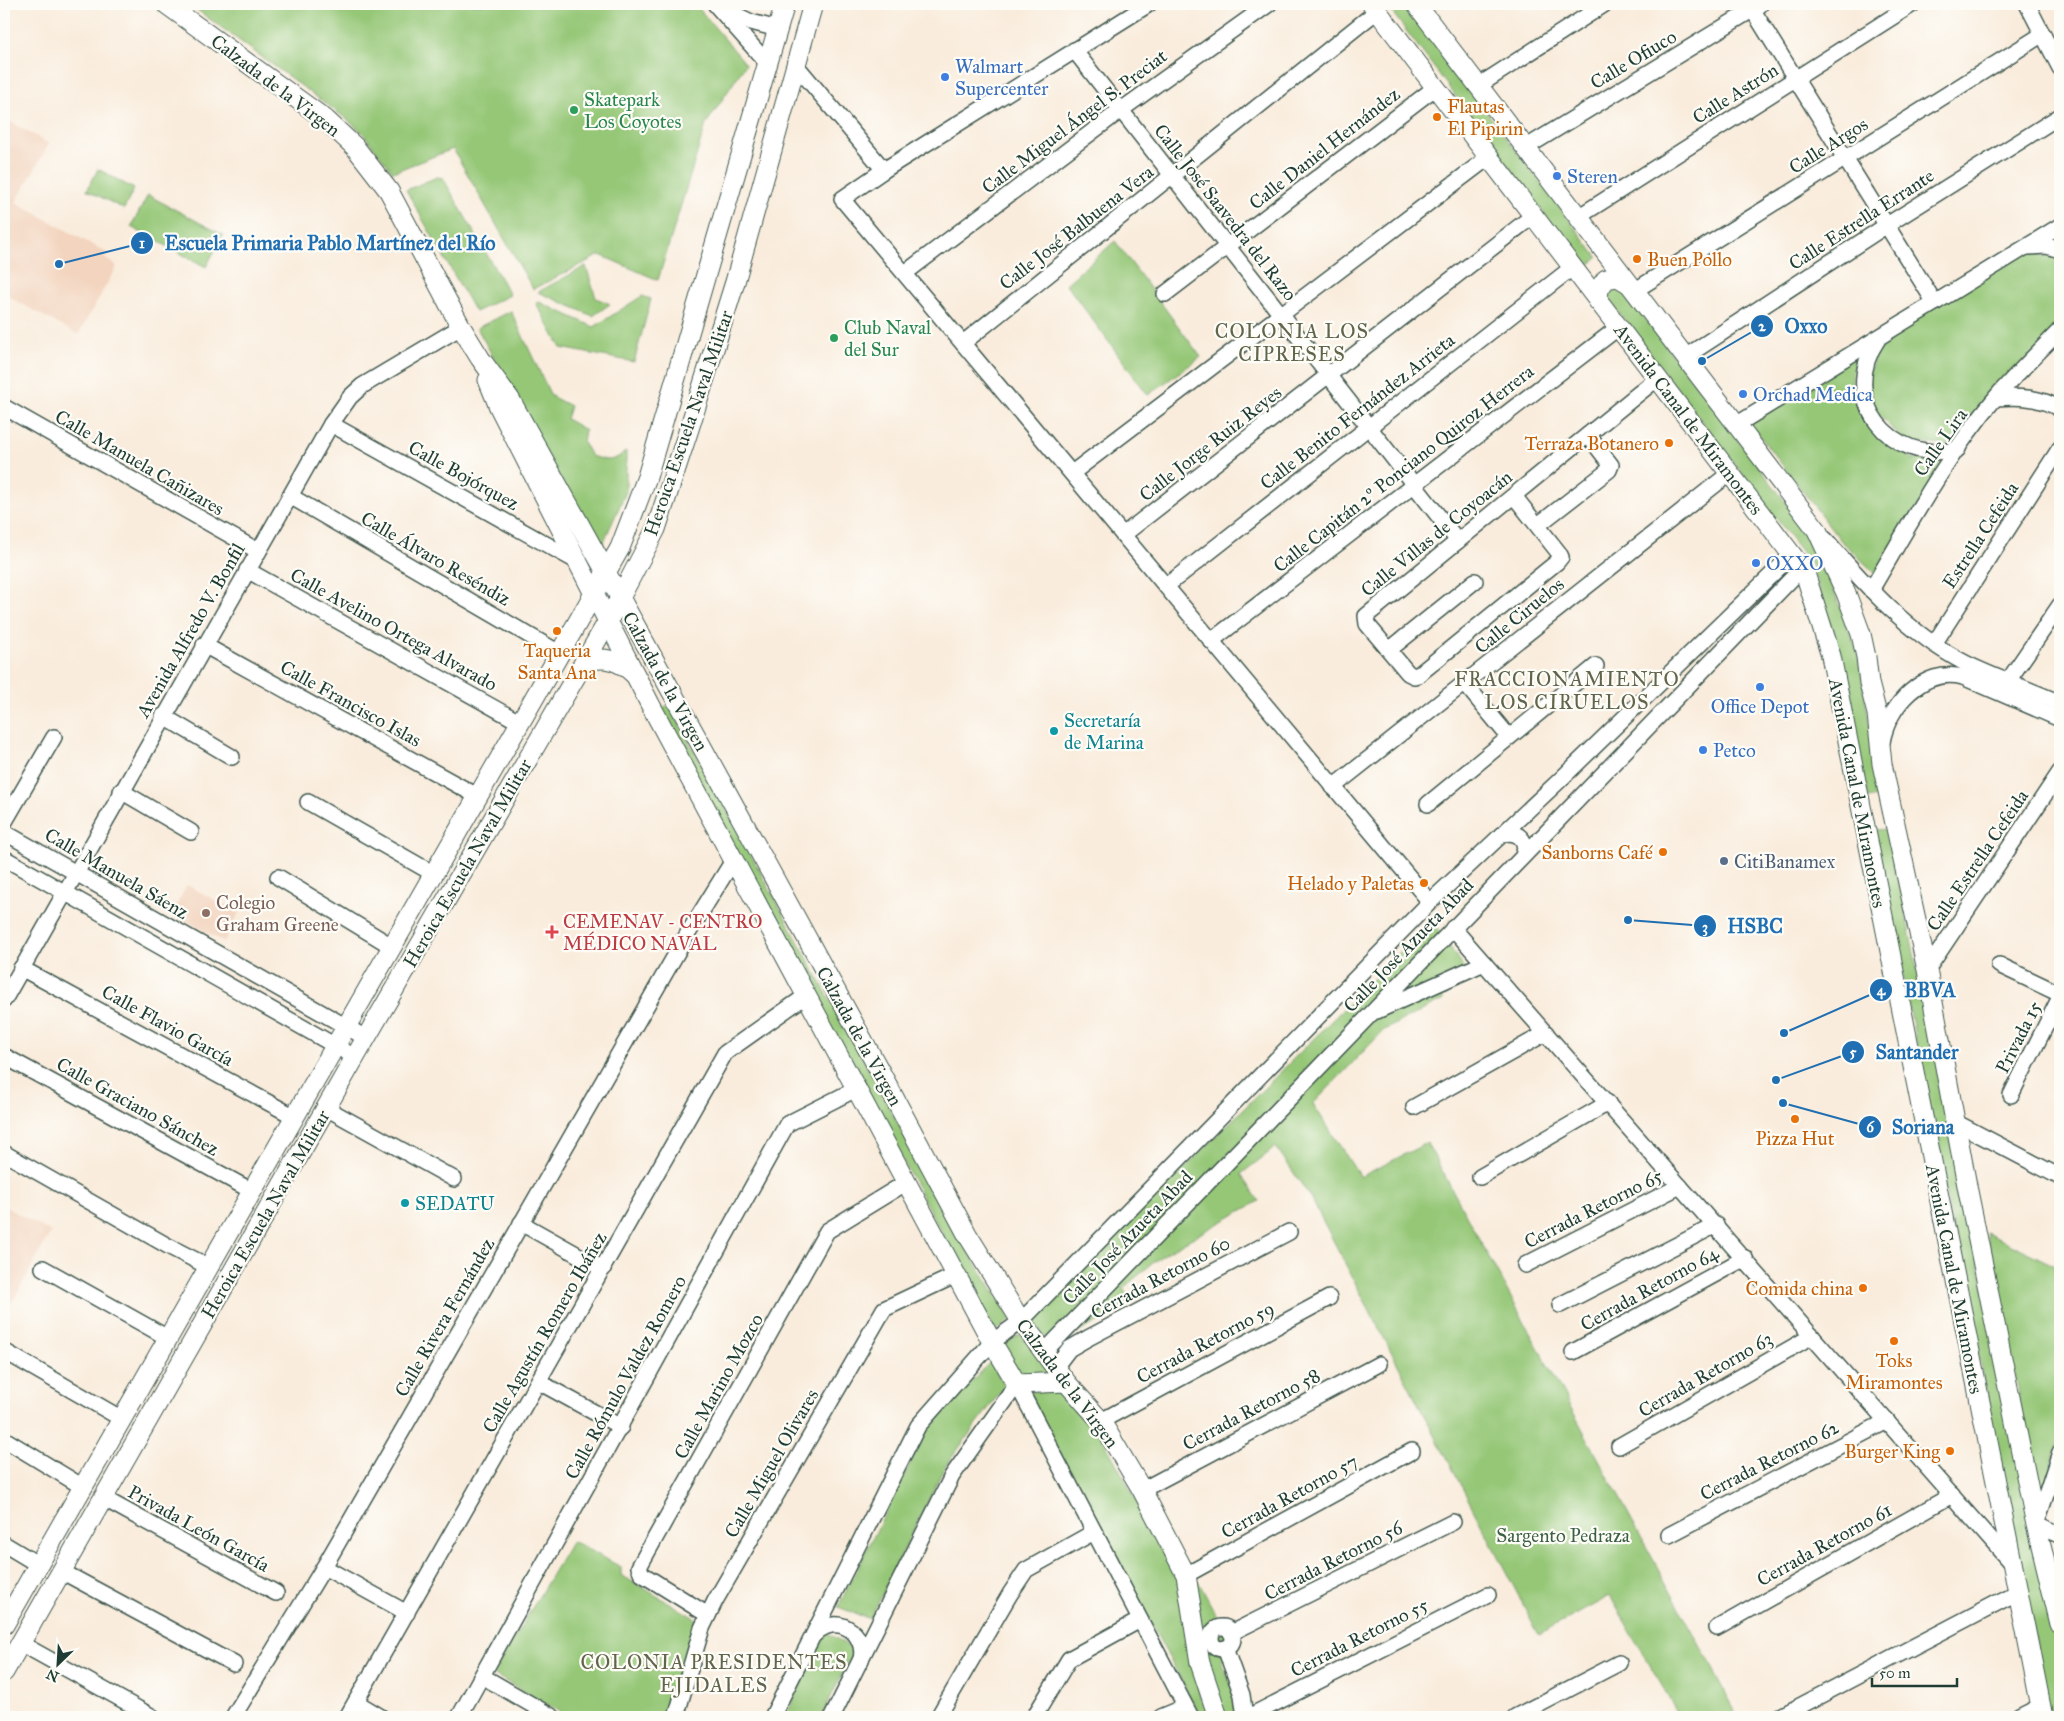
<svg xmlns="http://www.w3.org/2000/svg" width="2064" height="1721" viewBox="0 0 2064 1721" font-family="'IM FELL Great Primer',serif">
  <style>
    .built { fill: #f3d4be }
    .green { fill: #95c777; stroke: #5a8256 }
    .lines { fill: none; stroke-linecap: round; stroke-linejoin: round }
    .minor-casing { stroke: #40574d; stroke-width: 18 }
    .major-casing { stroke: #40574d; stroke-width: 21 }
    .minor { stroke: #fff; stroke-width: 15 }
    .major { stroke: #fff; stroke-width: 19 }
    .shop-dot { fill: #3f7fe0; stroke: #fdfcf7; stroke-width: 2 }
    .leisure-dot { fill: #2e9e5b; stroke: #fdfcf7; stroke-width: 2 }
    .food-dot { fill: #e8710a; stroke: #fdfcf7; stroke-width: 2 }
    .culture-dot { fill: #0f9aa8; stroke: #fdfcf7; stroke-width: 2 }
    .service-dot { fill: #5c6f8a; stroke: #fdfcf7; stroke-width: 2 }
    .education-dot { fill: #8d6e63; stroke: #fdfcf7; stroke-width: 2 }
    .health-dot { fill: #e0444e; stroke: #fdfcf7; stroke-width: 2 }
    .labels { text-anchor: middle; stroke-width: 4.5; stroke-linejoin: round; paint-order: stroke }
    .street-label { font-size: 19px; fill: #1f3d34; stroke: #fdfcf7 }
    .shop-label { font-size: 19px; fill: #366cbe; stroke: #fdfcf7; text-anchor: start }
    .leisure-label { font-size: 19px; fill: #27864d; stroke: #fdfcf7; text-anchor: start }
    .food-label { font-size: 19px; fill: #c56008; stroke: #fdfcf7; text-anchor: end }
    .culture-label { font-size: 19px; fill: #0d838f; stroke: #fdfcf7; text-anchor: start }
    .service-label { font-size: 19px; fill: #4e5e75; stroke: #fdfcf7; text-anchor: start }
    .education-label { font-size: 19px; fill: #785e54; stroke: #fdfcf7; text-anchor: start }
    .health-label { font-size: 19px; fill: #be3a42; stroke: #fdfcf7; text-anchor: start }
    .park-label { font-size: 19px; fill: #3c6045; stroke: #fdfcf7 }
    .neighbourhood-label { font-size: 20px; letter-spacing: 1px; fill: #61654b; stroke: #fdfcf7 }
    .leader { fill: none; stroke: #1f6fb2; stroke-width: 2 }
    .callout-dot { fill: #1f6fb2; stroke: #fdfcf7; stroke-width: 2 }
    .mark-label { font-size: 15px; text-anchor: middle; font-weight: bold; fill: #fff }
    .callout-label { font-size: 20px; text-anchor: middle; font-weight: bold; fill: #1f6fb2; stroke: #fdfcf7; stroke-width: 4.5; stroke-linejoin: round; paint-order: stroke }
  </style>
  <rect width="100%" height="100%" fill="#fdfcf7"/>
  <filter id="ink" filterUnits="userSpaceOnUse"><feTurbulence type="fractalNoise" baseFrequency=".02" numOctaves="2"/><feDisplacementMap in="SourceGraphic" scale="10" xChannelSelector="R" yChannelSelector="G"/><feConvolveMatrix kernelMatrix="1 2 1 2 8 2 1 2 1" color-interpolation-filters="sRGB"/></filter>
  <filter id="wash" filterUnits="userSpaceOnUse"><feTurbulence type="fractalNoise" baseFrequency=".0096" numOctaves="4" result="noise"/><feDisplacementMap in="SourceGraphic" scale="20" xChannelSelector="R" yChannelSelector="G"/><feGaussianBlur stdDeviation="1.12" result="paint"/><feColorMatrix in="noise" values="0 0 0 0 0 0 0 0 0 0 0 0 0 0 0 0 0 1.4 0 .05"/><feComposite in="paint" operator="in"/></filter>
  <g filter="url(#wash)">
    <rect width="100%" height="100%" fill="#f9ecdc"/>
    <g class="built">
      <path d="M4,118l45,26 -33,58 91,51 -3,5 13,8 -39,69 -74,-41z"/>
      <path d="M187,885l52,28 -15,29 -52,-28z"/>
      <path d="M4,1206l47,26 -47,85z"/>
    </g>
    <g class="green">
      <path d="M189,4h506l51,60 -40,60 -48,156 -58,-25 -67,34 -80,-140 -60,23 -31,-40 -18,-15z"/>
      <path d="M1386,4h18l194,254 -13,10z"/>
      <path d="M98,169l36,20 -10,20 -37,-19z"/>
      <path d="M437,177l6,1 67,117 -35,17 -69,-122z"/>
      <path d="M148,195l75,40 -17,32 -75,-40z"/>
      <path d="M1115,241l86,116 -53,38 -82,-111z"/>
      <path d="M2024,252l32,5 4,4v64l-107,120 -47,-2 -45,-47 20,-57z"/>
      <path d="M586,266l10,32 14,6 -17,12 -55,-24z"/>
      <path d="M1620,286l194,253 44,115 23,142 -13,3 -28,-142 -29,-93 -204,-267z"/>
      <path d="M642,296l9,3 -17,63 -73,-14 -25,-45 3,-1 55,25z"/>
      <path d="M511,311l40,85 19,10 -4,13 19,11 -2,12 8,14c17,5 21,7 35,-5v41l-26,58 -123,-222z"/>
      <path d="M1867,348c-4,5 -10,12 -13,19 -13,36 36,73 60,93l35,-6 -71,122 -36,-34 -93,-120z"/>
      <path d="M669,705l293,536 49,78 -16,13 -335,-623z"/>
      <path d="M1888,829l172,823v65h-10l-176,-887z"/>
      <path d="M1432,920l38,57 -29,14 2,9 -59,30 -71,74 47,73 67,-34 309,569 -10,5h-46l-70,-121 -71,39 -228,-437 -35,-51 -35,27 18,27 -94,52 -42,35 8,15 -66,37 -7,14 -26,-33z"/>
      <path d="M1987,1233l73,35v169l-21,67z"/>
      <path d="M1020,1334l29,40h-29l-18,-28z"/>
      <path d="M990,1362l15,24 -61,82 -74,151 -32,-12 88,-175z"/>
      <path d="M1063,1390l36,42 80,146 21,119 11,20h-10l-175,-325z"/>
      <path d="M572,1541l49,26v8l79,46 -32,96h-99l-76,-43z"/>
      <path d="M1198,1581l29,54 -4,30 13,30 1,22h-11l-17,-41 -15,-92z"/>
      <path d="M827,1632l27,18 -33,67h-36z"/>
    </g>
  </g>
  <g filter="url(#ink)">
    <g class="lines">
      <g class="minor-casing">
        <g id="minor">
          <path d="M715,4l53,60"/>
          <path d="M1149,4l-265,166 -42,29 588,703"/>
          <path d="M1749,4l186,299"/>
          <path d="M2027,4l33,64"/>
          <path d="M724,9l27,13 27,7"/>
          <path d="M1074,50l384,491"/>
          <path d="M795,64l89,106"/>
          <path d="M1478,86l127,-82"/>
          <path d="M1525,148l235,-143"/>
          <path d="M1578,217l335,-213"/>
          <path d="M2028,247l19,-1 13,4"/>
          <path d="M905,273l216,-163 148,-106"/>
          <path d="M1634,291l409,-257"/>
          <path d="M1165,294l271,-207"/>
          <path d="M1878,339c-41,60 12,127 80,110"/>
          <path d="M963,343l414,-332"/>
          <path d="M1685,357l202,-132 173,-109"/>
          <path d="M1996,398c23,-2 44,-1 64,11"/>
          <path d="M4,407l254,144"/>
          <path d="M331,424l247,138"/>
          <path d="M1736,425l324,-199"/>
          <path d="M1072,473l417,-316"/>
          <path d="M290,496l271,158"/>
          <path d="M1514,496l45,57 2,4 -4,5 -139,113 -4,1 -6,-3 -41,-49 -1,-8 272,-222 20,-16"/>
          <path d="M1538,525l71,-55 2,-5 -23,-30"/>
          <path d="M1123,535l411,-320"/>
          <path d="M1825,539c41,47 84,95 140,124 30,15 64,26 95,40"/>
          <path d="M247,570l274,153"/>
          <path d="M1166,586l407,-319"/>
          <path d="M1871,590c39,-66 76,-135 126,-194 20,-23 42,-44 63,-66"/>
          <path d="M1211,641l408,-314"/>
          <path d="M1934,644l126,-196"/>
          <path d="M204,645l275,152"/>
          <path d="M1389,650l86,-69"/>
          <path d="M2008,681l52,-76"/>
          <path d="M1465,684l44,53"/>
          <path d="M163,716l69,41"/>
          <path d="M1882,742c6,-36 41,-75 81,-65l97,42"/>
          <path d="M1333,787l397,-314"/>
          <path d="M121,791l70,41"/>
          <path d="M308,802l126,72"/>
          <path d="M1428,804l168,-138"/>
          <path d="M4,823l50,-86"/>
          <path d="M4,832l362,206"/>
          <path d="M1501,835c16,-6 28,5 22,21"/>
          <path d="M4,858l351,199"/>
          <path d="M278,877l115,70"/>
          <path d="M1453,928l559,636"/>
          <path d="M1999,965l61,29"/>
          <path d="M21,968l274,149"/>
          <path d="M1927,970l133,-198"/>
          <path d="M4,1000l327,-576 19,-27 12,-11 99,-59"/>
          <path d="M1377,1011l107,-48"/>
          <path d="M4,1056l248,135"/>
          <path d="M2011,1095l49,-98"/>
          <path d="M1414,1107l132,-74"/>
          <path d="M326,1108l128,71"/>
          <path d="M1955,1122l105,55"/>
          <path d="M4,1153l164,93 41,21"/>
          <path d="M1480,1177l128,-74"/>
          <path d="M521,1223l82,46"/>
          <path d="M1525,1265l155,-79"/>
          <path d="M43,1268l125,70"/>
          <path d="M1560,1305l156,-80"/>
          <path d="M4,1351l118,68"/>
          <path d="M1045,1351l757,-783"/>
          <path d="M1573,1352l172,-94"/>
          <path d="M1056,1366l13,-17 19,-11 201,-106"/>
          <path d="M539,1382l82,45"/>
          <path d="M1101,1421l228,-123"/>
          <path d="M4,1439l79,48"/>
          <path d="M1619,1446l193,-110"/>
          <path d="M2060,1452l-24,73 24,10"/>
          <path d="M1142,1490l237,-126"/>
          <path d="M103,1498l173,95"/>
          <path d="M1669,1535l218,-114"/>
          <path d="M4,1544l35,21"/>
          <path d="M324,1567l83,46"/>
          <path d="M61,1571l173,93"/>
          <path d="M1186,1575l226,-124"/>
          <path d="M708,1615l-66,-41 -3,-7 188,-336 80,-49"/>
          <circle cx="1222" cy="1638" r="11"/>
          <path d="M1717,1628l235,-133"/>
          <path d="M1231,1633l222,-111"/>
          <path d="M815,1634c20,-21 52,-3 46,26"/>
          <path d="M20,1643l133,74"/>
          <path d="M1225,1648l17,47 3,22"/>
          <path d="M482,1676l71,41"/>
          <path d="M356,1702l25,15"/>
          <path d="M233,1717l91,-150 363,-632 47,-76"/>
          <path d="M347,1717l378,-664 82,-58"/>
          <path d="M459,1717l328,-593 71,-36"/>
          <path d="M676,1717l26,-89 13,-27 169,-292 72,-34"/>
          <path d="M772,1717l146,-291 74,-84 29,-21 409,-419 130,-122 232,-225"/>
          <path d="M832,1717l120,-241 65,-92 174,333"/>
          <path d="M938,1717l72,-123 16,-24 68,-38"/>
          <path d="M1034,1717l35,-58 71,-39"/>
          <path d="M1161,1717l24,-10"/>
          <path d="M1248,1717l240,-122"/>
          <path d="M1515,1717l104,-54"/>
          <path d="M1779,1717l239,-125"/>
          <path d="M2019,1717l22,-11"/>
        </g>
      </g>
      <g class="major-casing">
        <g id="major">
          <path d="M166,4l159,115 30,28 34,44 72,136 19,31 30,41 96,173 276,503 85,159 54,87 45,61 35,39 41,69 44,85 14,88 18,54"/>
          <path d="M1372,4l430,564 3,5 26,83 212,1061"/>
          <path d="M1416,4l401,526 29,63 15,41 5,23 3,26 8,31 5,50 45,206 41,221 68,334 24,99"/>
          <path d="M1598,301l1,-12 7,-10 12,-2 10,6"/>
          <path d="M488,380l11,27 151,297 342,638 25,42 49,-2"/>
          <path d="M584,662c20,-7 36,-2 51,13"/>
          <path d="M4,1625l616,-1077 27,-71 138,-473"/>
          <path d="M4,1672l362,-634 242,-417 48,-92 33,-100 46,-147 78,-278"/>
        </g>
      </g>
      <use href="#minor" class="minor"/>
      <use href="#major" class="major"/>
    </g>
  </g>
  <g class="shop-dot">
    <circle cx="945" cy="77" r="5"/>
    <circle cx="1557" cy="176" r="5"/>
    <circle cx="1743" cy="394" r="5"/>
    <circle cx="1756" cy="563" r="5"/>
    <circle cx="1760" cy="687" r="5"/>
    <circle cx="1703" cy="750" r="5"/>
  </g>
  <g class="leisure-dot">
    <circle cx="574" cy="110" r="5"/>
    <circle cx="834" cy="338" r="5"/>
  </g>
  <g class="food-dot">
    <circle cx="1437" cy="117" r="5"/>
    <circle cx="1637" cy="259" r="5"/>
    <circle cx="1669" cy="443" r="5"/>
    <circle cx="557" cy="631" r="5"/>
    <circle cx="1663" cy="852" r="5"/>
    <circle cx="1424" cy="883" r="5"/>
    <circle cx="1795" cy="1119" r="5"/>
    <circle cx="1863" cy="1288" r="5"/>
    <circle cx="1894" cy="1341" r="5"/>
    <circle cx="1950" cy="1451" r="5"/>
  </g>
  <g class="culture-dot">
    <circle cx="1054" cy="731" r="5"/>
    <circle cx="405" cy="1203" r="5"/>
  </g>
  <circle class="service-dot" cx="1724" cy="861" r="5"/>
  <circle class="education-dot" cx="206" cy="913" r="5"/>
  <path class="health-dot" d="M549.5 924.5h5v5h5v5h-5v5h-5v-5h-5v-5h5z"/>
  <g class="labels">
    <g class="street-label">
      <text transform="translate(1633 59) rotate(-31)" y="7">Calle Ofiuco</text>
      <text transform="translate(276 85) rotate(37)" y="7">Calzada de la Virgen</text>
      <text transform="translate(1735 93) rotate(-32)" y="7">Calle Astrón</text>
      <text transform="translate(1074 121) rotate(-37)" y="7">Calle Miguel Ángel S. Preciat</text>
      <text transform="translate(1828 145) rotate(-32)" y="7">Calle Argos</text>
      <text transform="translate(1324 148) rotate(-38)" y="7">Calle Daniel Hernández</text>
      <text transform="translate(1226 212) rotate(52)" y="7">Calle José Saavedra del Razo</text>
      <text transform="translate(1861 219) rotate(-33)" y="7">Calle Estrella Errante</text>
      <text transform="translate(1076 227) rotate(-38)" y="7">Calle José Balbuena Vera</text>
      <text transform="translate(1357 411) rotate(-38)" y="7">Calle Benito Fernández Arrieta</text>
      <text transform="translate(1689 419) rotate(53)" y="7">Avenida Canal de Miramontes</text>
      <text transform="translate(688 423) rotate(-71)" y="7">Heroica Escuela Naval Militar</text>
      <text transform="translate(1940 442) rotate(-55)" y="7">Calle Lira</text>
      <text transform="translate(1210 443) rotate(-38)" y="7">Calle Jorge Ruiz Reyes</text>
      <text transform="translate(140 462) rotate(30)" y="7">Calle Manuela Cañizares</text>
      <text transform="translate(1403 468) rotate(-38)" y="7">Calle Capitán 2º Ponciano Quiroz Herrera</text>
      <text transform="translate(464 475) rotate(29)" y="7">Calle Bojórquez</text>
      <text transform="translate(1436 533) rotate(-39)" y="7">Calle Villas de Coyoacán</text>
      <text transform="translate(1980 535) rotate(-57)" y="7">Estrella Cefeida</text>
      <text transform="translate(436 558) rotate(30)" y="7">Calle Álvaro Reséndiz</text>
      <text transform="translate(1519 615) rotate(-39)" y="7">Calle Ciruelos</text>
      <text transform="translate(394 629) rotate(29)" y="7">Calle Avelino Ortega Alvarado</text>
      <text transform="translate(190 630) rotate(-60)" y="7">Avenida Alfredo V. Bonfil</text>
      <text transform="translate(666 681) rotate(61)" y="7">Calzada de la Virgen</text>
      <text transform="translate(351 703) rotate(29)" y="7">Calle Francisco Islas</text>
      <text transform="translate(1858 793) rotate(79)" y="7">Avenida Canal de Miramontes</text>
      <text transform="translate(1977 860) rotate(-56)" y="7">Calle Estrella Cefeida</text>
      <text transform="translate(467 863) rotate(-60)" y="7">Heroica Escuela Naval Militar</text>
      <text transform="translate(117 873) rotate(30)" y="7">Calle Manuela Sáenz</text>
      <text transform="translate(1408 945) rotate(-46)" y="7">Calle José Azueta Abad</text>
      <text transform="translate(168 1025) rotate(29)" y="7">Calle Flavio García</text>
      <text transform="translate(860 1036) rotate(61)" y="7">Calzada de la Virgen</text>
      <text transform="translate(2018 1037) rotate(-63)" y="7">Privada 15</text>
      <text transform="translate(138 1106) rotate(29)" y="7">Calle Graciano Sánchez</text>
      <text transform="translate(1593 1208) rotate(-27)" y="7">Cerrada Retorno 65</text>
      <text transform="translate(265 1214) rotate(-60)" y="7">Heroica Escuela Naval Militar</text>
      <text transform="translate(1127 1237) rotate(-46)" y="7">Calle José Azueta Abad</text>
      <text transform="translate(1160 1277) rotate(-28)" y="7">Cerrada Retorno 60</text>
      <text transform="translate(1955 1279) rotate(79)" y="7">Avenida Canal de Miramontes</text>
      <text transform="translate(1649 1288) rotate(-29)" y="7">Cerrada Retorno 64</text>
      <text transform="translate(444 1317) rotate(-60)" y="7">Calle Rivera Fernández</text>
      <text transform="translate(544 1332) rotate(-60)" y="7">Calle Agustín Romero Ibáñez</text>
      <text transform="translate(1205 1342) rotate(-28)" y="7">Cerrada Retorno 59</text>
      <text transform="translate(1705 1374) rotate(-30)" y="7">Cerrada Retorno 63</text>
      <text transform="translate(625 1377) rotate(-61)" y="7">Calle Rómulo Valdez Romero</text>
      <text transform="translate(1068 1383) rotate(53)" y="7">Calzada de la Virgen</text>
      <text transform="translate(718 1386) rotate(-61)" y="7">Calle Marino Mozco</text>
      <text transform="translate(1251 1409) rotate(-28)" y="7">Cerrada Retorno 58</text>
      <text transform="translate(1769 1460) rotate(-27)" y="7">Cerrada Retorno 62</text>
      <text transform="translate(771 1463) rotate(-60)" y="7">Calle Miguel Olivares</text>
      <text transform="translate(1289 1496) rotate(-29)" y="7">Cerrada Retorno 57</text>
      <text transform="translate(199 1528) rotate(29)" y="7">Privada León García</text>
      <text transform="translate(1824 1544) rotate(-29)" y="7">Cerrada Retorno 61</text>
      <text transform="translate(1333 1560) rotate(-27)" y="7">Cerrada Retorno 56</text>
      <text transform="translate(1359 1637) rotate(-27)" y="7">Cerrada Retorno 55</text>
    </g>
    <g class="shop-label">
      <text x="955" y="73">Walmart<tspan x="955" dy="22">Supercenter</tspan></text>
      <text x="1567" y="183">Steren</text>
      <text x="1753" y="401">Orchad Medica</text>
      <text x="1766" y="570">OXXO</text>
      <text x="1760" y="713" text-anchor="middle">Office Depot</text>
      <text x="1713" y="757">Petco</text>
    </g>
    <g class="leisure-label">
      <text x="584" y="106">Skatepark<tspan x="584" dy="22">Los Coyotes</tspan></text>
      <text x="844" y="334">Club Naval<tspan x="844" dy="22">del Sur</tspan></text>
    </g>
    <g class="food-label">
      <text x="1447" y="113" text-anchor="start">Flautas<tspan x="1447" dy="22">El Pipirin</tspan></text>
      <text x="1647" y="266" text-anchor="start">Buen Pollo</text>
      <text x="1659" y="450">Terraza Botanero</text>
      <text x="557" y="657" text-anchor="middle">Taqueria<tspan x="557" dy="22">Santa Ana</tspan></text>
      <text x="1653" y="859">Sanborns Café</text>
      <text x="1414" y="890">Helado y Paletas</text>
      <text x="1795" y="1145" text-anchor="middle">Pizza Hut</text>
      <text x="1853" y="1295">Comida china</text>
      <text x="1894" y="1367" text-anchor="middle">Toks<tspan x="1894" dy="22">Miramontes</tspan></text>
      <text x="1940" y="1458">Burger King</text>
    </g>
    <g class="culture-label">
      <text x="1064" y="727">Secretaría<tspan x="1064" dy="22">de Marina</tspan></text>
      <text x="415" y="1210">SEDATU</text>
    </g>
    <g class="service-label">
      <text x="1734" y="868">CitiBanamex</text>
    </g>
    <g class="education-label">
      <text x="216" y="909">Colegio<tspan x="216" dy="22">Graham Greene</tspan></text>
    </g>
    <g class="health-label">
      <text x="563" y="928">CEMENAV - CENTRO<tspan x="563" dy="22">MÉDICO NAVAL</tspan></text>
    </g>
    <g class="park-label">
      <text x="1563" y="1542">Sargento Pedraza</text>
    </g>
    <g class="neighbourhood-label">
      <text x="1292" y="338">COLONIA LOS<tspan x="1292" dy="23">CIPRESES</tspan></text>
      <text x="1567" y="686">FRACCIONAMIENTO<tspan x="1567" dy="23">LOS CIRUELOS</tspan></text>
      <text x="714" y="1669">COLONIA PRESIDENTES<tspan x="714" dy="23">EJIDALES</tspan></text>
    </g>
  </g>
  <path class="leader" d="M59 264L142 243M1702 361L1762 326M1628 920L1705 926M1784 1033L1881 990M1776 1080L1853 1052M1783 1103L1870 1127"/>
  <g class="callout-dot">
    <circle cx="59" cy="264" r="5"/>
    <circle cx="1702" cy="361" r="5"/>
    <circle cx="1628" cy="920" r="5"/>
    <circle cx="1784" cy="1033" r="5"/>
    <circle cx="1776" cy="1080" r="5"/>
    <circle cx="1783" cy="1103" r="5"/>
    <circle cx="142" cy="243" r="12"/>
    <circle cx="1762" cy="326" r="12"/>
    <circle cx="1705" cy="926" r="12"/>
    <circle cx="1881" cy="990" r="12"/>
    <circle cx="1853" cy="1052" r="12"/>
    <circle cx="1870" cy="1127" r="12"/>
  </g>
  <g class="mark-label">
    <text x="142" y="248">1</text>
    <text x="1762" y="331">2</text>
    <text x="1705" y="932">3</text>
    <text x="1881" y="995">4</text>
    <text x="1853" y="1057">5</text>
    <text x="1870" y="1132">6</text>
  </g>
  <g class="callout-label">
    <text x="330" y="250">Escuela Primaria Pablo Martínez del Río</text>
    <text x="1806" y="333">Oxxo</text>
    <text x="1755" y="933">HSBC</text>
    <text x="1930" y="997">BBVA</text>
    <text x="1917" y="1059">Santander</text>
    <text x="1923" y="1134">Soriana</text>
  </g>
  <rect width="2064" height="1721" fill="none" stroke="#fdfcf7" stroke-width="20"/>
  <g transform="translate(58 1664) rotate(205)" stroke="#fdfcf7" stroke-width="4" paint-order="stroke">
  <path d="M0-4L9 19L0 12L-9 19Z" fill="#1f3d34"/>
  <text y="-8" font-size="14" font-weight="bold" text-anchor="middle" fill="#1f3d34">N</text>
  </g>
  <path d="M1872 1678v8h85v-8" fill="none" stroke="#1f3d34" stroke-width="2.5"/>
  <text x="1879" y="1678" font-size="15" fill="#1f3d34" stroke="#fdfcf7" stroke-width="4" paint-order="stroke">50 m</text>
</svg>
